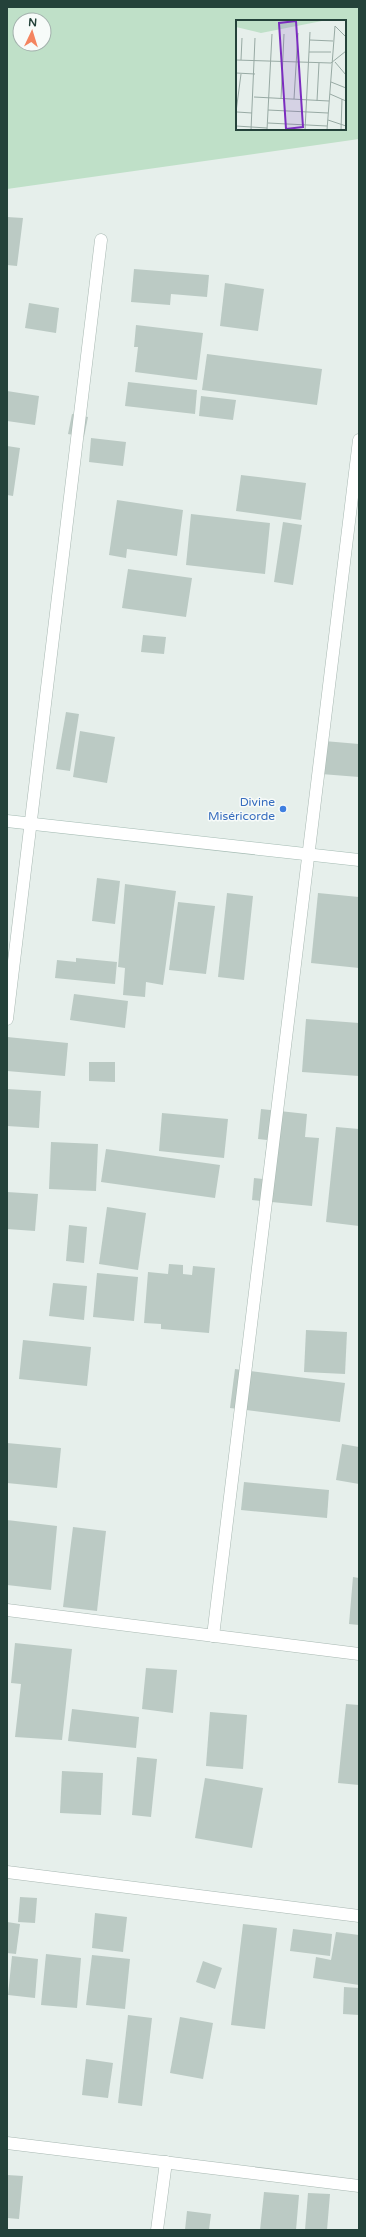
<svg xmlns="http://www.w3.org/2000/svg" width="366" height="2237" viewBox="0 0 366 2237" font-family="'Varela Round',sans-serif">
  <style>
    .green { fill: #bfe0c8; fill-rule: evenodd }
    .building { fill: #bbcac4 }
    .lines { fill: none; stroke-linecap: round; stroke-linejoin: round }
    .street-casing { stroke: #a8b8b2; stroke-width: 13 }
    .secondary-casing { stroke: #a4bbb3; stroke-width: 13 }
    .street { stroke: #fff; stroke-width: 12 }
    .secondary { stroke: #fff; stroke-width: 12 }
    .shop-dot { fill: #3f7fe0; stroke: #f7fbf9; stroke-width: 1.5 }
    .labels { text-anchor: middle; stroke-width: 3; stroke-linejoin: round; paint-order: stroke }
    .shop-label { font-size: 12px; fill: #366cbe; stroke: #f7fbf9; text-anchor: end }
    .inset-road { fill: none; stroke: #98aaa4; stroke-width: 1 }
    .view { fill: #7b2cbf; fill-opacity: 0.15; stroke: #7b2cbf; stroke-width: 2 }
    .inset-edge { fill: none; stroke: #24423a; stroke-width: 2 }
  </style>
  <rect width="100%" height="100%" fill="#e6efeb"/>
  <path class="green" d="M7,7h352v132l-352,50zM20,20h24v24h-24zM237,21h108v108h-108z"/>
  <g class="building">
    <path d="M7,217l16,1 -6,48 -10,-1z"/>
    <path d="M134,269l75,6 -2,22 -36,-3 -1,11 -39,-3z"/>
    <path d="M225,283l39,6 -6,42 -38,-5z"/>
    <path d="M29,303l30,5 -3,25 -31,-5z"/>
    <path d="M136,325l67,8 -6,47 -62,-8 3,-25h-4z"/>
    <path d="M207,354l115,15 -5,36 -115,-15z"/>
    <path d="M128,382l69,8 -2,24 -70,-8z"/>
    <path d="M7,391l32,5 -4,29 -28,-4z"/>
    <path d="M201,396l35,4 -3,20 -34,-4z"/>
    <path d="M72,414l16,3 -4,20 -16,-3z"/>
    <path d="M91,438l35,4 -3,24 -34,-4z"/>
    <path d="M7,446l13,2 -7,48 -6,-1z"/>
    <path d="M241,475l65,8 -5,37 -65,-9z"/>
    <path d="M117,500l66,10 -6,46 -50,-7 -1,9 -17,-3z"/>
    <path d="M191,514l79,9 -5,51 -79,-9z"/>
    <path d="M283,522l19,3 -9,60 -19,-3z"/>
    <path d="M128,569l64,9 -6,39 -64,-9z"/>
    <path d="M143,635l23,2 -2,17 -23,-2z"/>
    <path d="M66,712l13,2 -9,57 -14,-2z"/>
    <path d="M80,731l35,6 -8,46 -34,-6z"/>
    <path d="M324,741l35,3v33l-38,-3z"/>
    <path d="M97,878l23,3 -5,43 -23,-3z"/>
    <path d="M125,884l51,7 -13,94 -17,-3 -1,15 -22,-2 2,-27 -7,-1z"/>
    <path d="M227,893l26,3 -9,84 -26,-3z"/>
    <path d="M318,893l41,4v71l-48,-5z"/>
    <path d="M178,902l37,4 -9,68 -37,-4z"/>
    <path d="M76,958l41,4 -2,22 -60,-6 2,-18 19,2z"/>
    <path d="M74,994l54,7 -3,27 -55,-8z"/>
    <path d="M306,1019l53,4v53l-57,-4z"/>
    <path d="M7,1037l61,6 -3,33 -58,-5z"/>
    <path d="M89,1062h26v20l-26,-1z"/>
    <path d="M7,1089l34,2 -2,37 -32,-2z"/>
    <path d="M261,1109l46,5 -2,23 14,1 -7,68 -60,-6 2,-22 9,1 4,-39 -9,-1z"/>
    <path d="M162,1113l66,6 -4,39 -65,-7z"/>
    <path d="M336,1127l23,2v97l-33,-4z"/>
    <path d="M51,1142l47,2 -2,47 -47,-2z"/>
    <path d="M106,1149l114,16 -5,33 -114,-16z"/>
    <path d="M7,1192l31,2 -3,37 -28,-2z"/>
    <path d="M107,1207l39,6 -8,57 -39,-6z"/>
    <path d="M69,1225l18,2 -3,36 -18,-2z"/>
    <path d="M169,1264l14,1v9l9,1 1,-9 22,2 -6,65 -48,-4v-5l-17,-1 4,-51 20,2z"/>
    <path d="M97,1273l41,4 -4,44 -41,-4z"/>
    <path d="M53,1283l34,3 -3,34 -35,-4z"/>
    <path d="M306,1330l41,2 -2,42 -41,-2z"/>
    <path d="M23,1340l68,7 -4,39 -68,-7z"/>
    <path d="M235,1369l110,14 -5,39 -110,-14z"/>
    <path d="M7,1443l54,5 -4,40 -50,-5z"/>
    <path d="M342,1444l17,3v37l-23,-4z"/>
    <path d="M244,1482l85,8 -2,28 -86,-8z"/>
    <path d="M7,1520l50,6 -6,64 -44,-5z"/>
    <path d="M73,1527l33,4 -9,80 -34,-4z"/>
    <path d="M353,1577l6,1v47l-10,-1z"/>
    <path d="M15,1643l57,6 -10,91 -47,-3 6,-53 -10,-1z"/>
    <path d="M146,1668l31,2 -4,43 -31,-4z"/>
    <path d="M346,1704l13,1v80l-21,-2z"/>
    <path d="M72,1709l67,8 -3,31 -68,-7z"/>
    <path d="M210,1712l37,3 -4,54 -37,-3z"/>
    <path d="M137,1757l20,2 -6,58 -19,-2z"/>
    <path d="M62,1771l41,2 -2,42 -41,-2z"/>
    <path d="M205,1778l58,10 -11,60 -57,-10z"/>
    <path d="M20,1897l17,1 -2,25 -17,-1z"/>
    <path d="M95,1913l32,4 -4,35 -31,-4z"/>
    <path d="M7,1922l13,2 -4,30 -9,-1z"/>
    <path d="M243,1924l34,4 -12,101 -34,-4z"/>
    <path d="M293,1929l39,5 -2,22 -40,-5z"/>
    <path d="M336,1932l23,3v50l-46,-7 3,-21 15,3z"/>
    <path d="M46,1954l35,4 -4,50 -36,-3z"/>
    <path d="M92,1955l38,4 -5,50 -39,-4z"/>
    <path d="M12,1956l26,3 -3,39 -27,-3z"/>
    <path d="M203,1961l19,7 -7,21 -19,-7z"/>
    <path d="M344,1987l15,1v27l-16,-1z"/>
    <path d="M128,2015l24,3 -10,88 -24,-3z"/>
    <path d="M180,2017l33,6 -10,56 -33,-6z"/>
    <path d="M86,2059l27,4 -5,35 -26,-3z"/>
    <path d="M7,2175l16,1 -4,43 -12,-1z"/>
    <path d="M264,2192l35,3 -3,35h-36z"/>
    <path d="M308,2193l22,1 -3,36h-22z"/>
    <path d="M187,2211l24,3 -2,16h-24z"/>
  </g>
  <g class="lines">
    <g class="street-casing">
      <g id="street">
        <path d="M7,1019l94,-779"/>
        <path d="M7,1610l352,44"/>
        <path d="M213,1636l146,-1196"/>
        <path d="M7,1872l352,44"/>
        <path d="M7,2143l352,43"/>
        <path d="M157,2230l9,-68"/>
      </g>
    </g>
    <g class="secondary-casing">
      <path id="secondary" d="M7,821l352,39"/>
    </g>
    <use href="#street" class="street"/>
    <use href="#secondary" class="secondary"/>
  </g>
  <circle class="shop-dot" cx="283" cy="809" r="4"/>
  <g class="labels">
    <g class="shop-label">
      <text x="275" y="806">Divine<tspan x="275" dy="14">Miséricorde</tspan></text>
    </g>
  </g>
  <g transform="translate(236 20)">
    <rect width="110" height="110" fill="#e6efeb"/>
    <path d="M0,0h91l-66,13 -25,-6z" fill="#bfe0c8"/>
    <path class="inset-road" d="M99,6l11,11M74,20l23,1M73,32h22M0,40l95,3 15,-12M5,40l1,-22M99,42l11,13M0,53l19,1M95,62l15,6M94,74l16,7M18,77l75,4M45,79l3,-65M58,79l4,-66M81,81l2,-38M32,90l60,3M0,92l5,-38M1,92l15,1M92,100l18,6M32,103l59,3M0,106l31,2M15,110l4,-92M31,110l5,-96M69,110l5,-98M91,110l8,-104M105,110l1,-31"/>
    <path class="view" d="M60,1l7,106 -17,2 -7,-106z"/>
    <rect width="110" height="110" class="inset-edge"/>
  </g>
  <rect width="366" height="2237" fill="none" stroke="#24423a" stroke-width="16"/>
  <g transform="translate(32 32) rotate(4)"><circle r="19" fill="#f7fbf9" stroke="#a3b1ad"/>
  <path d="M0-3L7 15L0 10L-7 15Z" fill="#f4845f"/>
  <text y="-6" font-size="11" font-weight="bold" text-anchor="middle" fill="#24423a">N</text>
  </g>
</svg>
